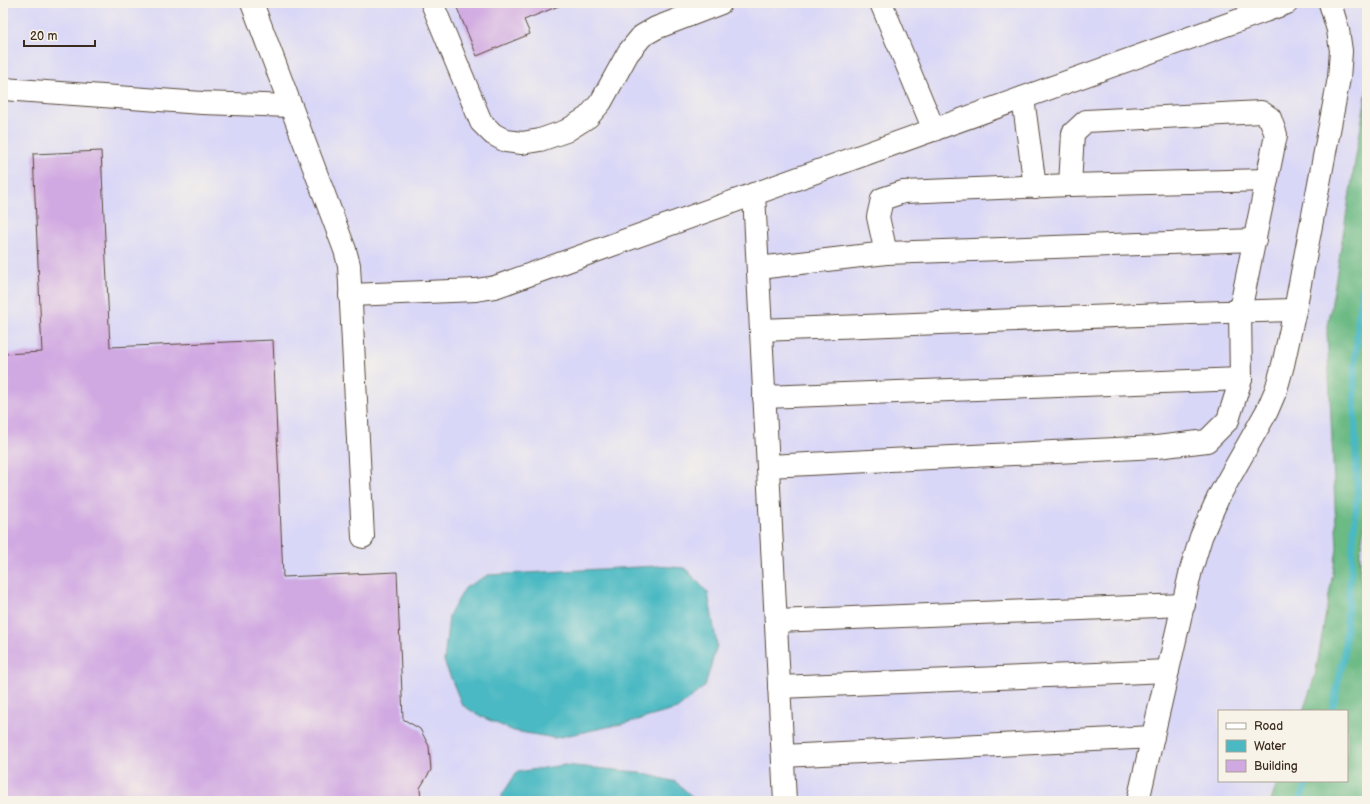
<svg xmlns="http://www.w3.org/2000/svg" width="1370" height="804" viewBox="0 0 1370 804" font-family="'Balsamiq Sans',sans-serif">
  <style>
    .built { fill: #d9d7f7 }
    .forest { fill: #6cba84; stroke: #547251 }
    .water { fill: #4bb9c3; stroke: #437270 }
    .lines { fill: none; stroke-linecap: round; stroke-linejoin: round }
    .stream { stroke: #4bb9c3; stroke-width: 7 }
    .building { fill: #d0a8e2 }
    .minor-casing { stroke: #564739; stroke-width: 24 }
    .minor { stroke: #fff; stroke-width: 22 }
  </style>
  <rect width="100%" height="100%" fill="#f7f3e8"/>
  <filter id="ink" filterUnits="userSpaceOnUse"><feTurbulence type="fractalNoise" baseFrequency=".025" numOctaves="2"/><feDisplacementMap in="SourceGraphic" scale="8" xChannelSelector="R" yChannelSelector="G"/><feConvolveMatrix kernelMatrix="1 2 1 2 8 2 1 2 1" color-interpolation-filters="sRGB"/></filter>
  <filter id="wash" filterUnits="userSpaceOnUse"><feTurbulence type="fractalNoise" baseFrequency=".012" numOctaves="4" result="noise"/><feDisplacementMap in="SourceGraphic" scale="16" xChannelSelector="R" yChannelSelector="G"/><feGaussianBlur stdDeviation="0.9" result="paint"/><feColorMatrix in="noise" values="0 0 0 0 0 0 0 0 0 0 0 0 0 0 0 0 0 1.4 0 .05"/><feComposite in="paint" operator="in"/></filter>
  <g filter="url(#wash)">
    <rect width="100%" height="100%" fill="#f2e9d3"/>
    <g class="built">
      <path d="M3,3h1364v86l-40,243 10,217 -22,127 -12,35h-84v70h59l-7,20h-1268z"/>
      <path d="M1367,512v175l-5,-15 -2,-120z"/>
    </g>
    <path class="forest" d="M1367,89v423l-7,40 2,120 5,15v114h-96l7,-20h69v-70h-44l12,-35 22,-127 -10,-217z"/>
    <g class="water">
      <path d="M657,566l28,2 23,25 9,52 -12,41 -28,23 -46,13 -76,16 -41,-7 -32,-14 -20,-12 -18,-44 5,-45 16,-28 23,-13z"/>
      <path d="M564,765l73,7 39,10 21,19h-196l1,-6 15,-23z"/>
    </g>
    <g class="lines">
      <g class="stream">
        <path d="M1332,711l12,-55 13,-161 -3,-116 5,-71 8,-42"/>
        <path d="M1300,801l8,-20"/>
      </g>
    </g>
    <g id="blocks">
      <g class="building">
        <path d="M455,3h111l-42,17 6,14 -53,22z"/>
        <path d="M101,151l9,196 163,-7 10,237 114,-5 6,147 17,10 9,17 2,24 -11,18 1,13h-418v-447l39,-2 -9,-198z"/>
      </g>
    </g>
  </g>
  <g filter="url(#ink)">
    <use href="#blocks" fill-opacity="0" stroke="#564739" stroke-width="1"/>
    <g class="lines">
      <g class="minor-casing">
        <g id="minor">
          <path d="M252,3l93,247 4,15 14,272"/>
          <path d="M432,3l49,119 12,12 13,7 16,2 18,-3 26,-9 22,-14 13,-15 27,-49 14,-17 14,-8 65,-25"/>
          <path d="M881,3l53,127"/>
          <path d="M3,89l199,14 89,3"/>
          <path d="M1023,98l12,89"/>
          <path d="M1070,185l197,-5"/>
          <path d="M754,194l31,607"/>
          <path d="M886,253l369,-13"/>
          <path d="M758,268l128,-15 -8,-36 4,-18 21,-7 167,-7 3,-52 13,-12 175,-9 9,6 6,17 -36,176 1,68 -13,41 -21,21 -50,6 -389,19"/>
          <path d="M350,295l126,-5 19,-3 792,-284"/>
          <path d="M761,330l430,-17 104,-3"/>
          <path d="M764,397l477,-18"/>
          <path d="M776,621l408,-16"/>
          <path d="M779,687l389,-16"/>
          <path d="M783,756l370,-19"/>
          <path d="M1138,801l53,-231 10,-33 9,-21 9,-20 48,-85 9,-21 7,-25 12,-55 44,-232 2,-27 -3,-21 -8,-27"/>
        </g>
      </g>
      <use href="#minor" class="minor"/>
    </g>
  </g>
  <rect width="1370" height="804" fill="none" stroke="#f7f3e8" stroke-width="16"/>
  <rect x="1218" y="710" width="130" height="72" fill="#f7f3e8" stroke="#aca397"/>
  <rect x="1226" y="723" width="20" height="6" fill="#ffffff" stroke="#aca397"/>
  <text x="1254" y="730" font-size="12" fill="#3b2a1e">Road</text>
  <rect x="1226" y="740" width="20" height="12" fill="#4bb9c3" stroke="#aca397"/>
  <text x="1254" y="750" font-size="12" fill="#3b2a1e">Water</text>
  <rect x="1226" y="760" width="20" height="12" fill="#d0a8e2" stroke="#aca397"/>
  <text x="1254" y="770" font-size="12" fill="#3b2a1e">Building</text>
  <path d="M24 40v6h71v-6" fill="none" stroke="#3b2a1e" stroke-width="2"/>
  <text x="30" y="40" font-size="12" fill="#3b2a1e" stroke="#f7f3e8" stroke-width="3" paint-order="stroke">20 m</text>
</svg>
